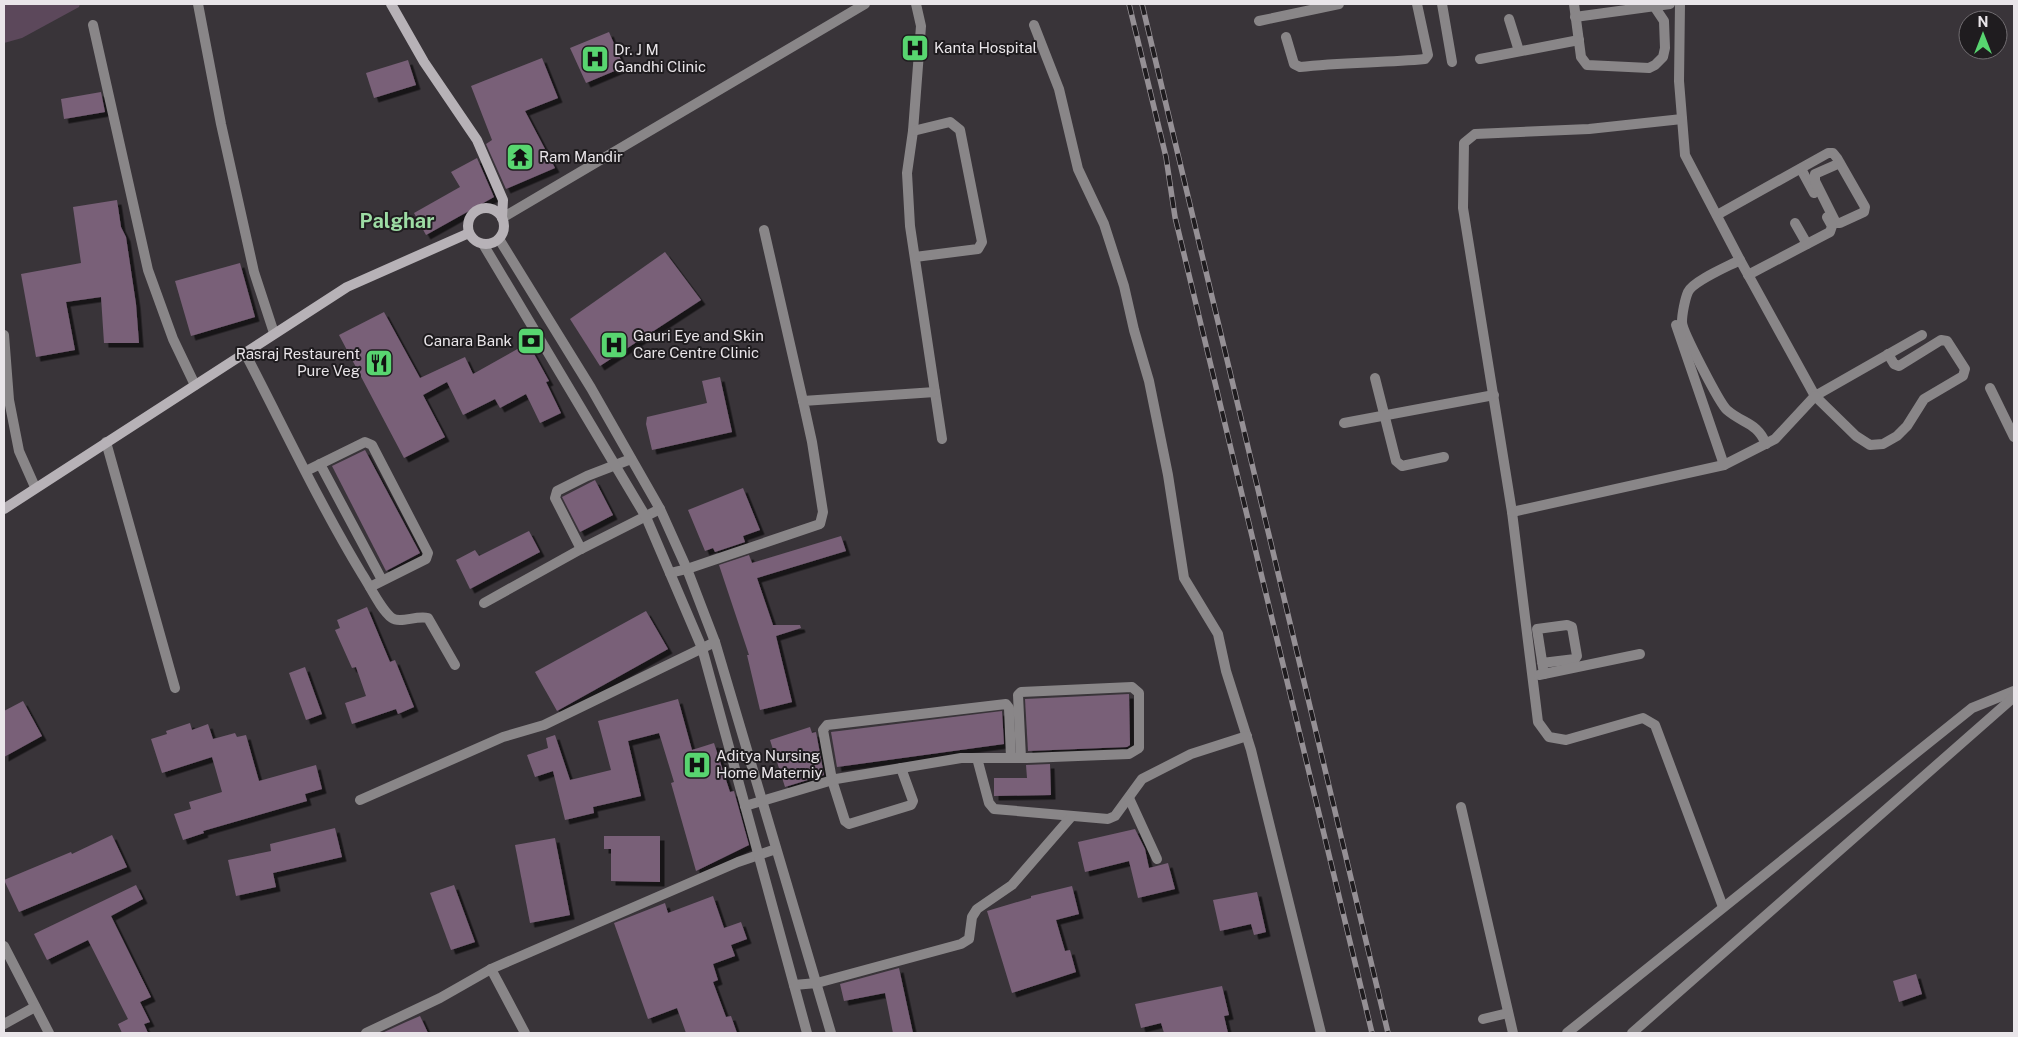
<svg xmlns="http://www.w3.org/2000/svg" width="2018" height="1037" viewBox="0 0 2018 1037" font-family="'Public Sans',sans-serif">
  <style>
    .green { fill: #5c485b }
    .building { fill: #796078; filter: url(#shadow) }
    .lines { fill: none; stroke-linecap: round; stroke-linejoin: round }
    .minor { stroke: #898688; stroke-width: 10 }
    .tertiary { stroke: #898688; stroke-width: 10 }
    .secondary { stroke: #b7b2b7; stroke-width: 10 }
    .rail-casing { stroke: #959095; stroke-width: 5.5 }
    .rail { stroke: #1f1c1f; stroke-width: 4; stroke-dasharray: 11; stroke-linecap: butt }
    .labels { text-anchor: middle; stroke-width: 4; stroke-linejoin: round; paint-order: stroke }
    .poi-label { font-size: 15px; fill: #e9e5e9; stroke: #1f1c1f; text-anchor: start }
    .district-label { font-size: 20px; font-weight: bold; fill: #9ddca4; stroke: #1f1c1f }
  </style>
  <defs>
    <filter id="shadow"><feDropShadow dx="4.5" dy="4.5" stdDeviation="0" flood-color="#0009"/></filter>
  </defs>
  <rect width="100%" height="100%" fill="#393439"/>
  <path class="green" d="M4,4h76l-1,3 -57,31 -18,5z"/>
  <g class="building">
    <path d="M609,32l15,35 -38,16 -16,-35z"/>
    <path d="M542,58l16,40 -33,13 30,57 -49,21 -20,-45 6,-4 -21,-54z"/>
    <path d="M408,60l8,25 -42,13 -8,-25z"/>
    <path d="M101,92l4,20 -41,7 -3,-20z"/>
    <path d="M477,158l17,39 -68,38 -12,-22 46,-26 -9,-15z"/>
    <path d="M117,200l4,27 5,10 10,67 3,39h-35l-3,-46 -35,5 9,48 -39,7 -15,-83 60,-11 -8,-56z"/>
    <path d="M665,252l36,48 -101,66 -30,-47z"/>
    <path d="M240,263l15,54 -64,19 -16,-55z"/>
    <path d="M384,312l36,66 45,-21 8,17 55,-31 21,38 -3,1 15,31 -21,10 -14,-29 -26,14 -5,-9 -32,16 -16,-33 -24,13 22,42 -41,21 -65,-123z"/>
    <path d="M720,377l12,55 -80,18 -6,-26 1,-7 60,-14 -5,-22z"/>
    <path d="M365,450l55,103 -34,18 -54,-105z"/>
    <path d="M595,480l18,35 -33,17 -18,-35z"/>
    <path d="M743,488l17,42 -17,6 2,6 -30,10 -2,-4 -8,3 -17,-41z"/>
    <path d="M529,531l11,21 -70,37 -14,-29 19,-10 4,6z"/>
    <path d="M841,536l5,15 -89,27 16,47h27l1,3 -25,8 16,66 -32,8 -13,-55h2l-30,-90 30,-10 3,8z"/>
    <path d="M367,607l23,55 5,-2 19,47 -16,7 -2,-5 -44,15 -7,-21 21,-7 -10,-29 -4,1 -17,-38 5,-2 -3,-8z"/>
    <path d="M646,611l22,38 -111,62 -22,-39z"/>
    <path d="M305,667l17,47 -16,6 -17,-47z"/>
    <path d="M1129,694l1,51 -3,2 -99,4 -3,-52z"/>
    <path d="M678,699l14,51 22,-7 16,49 4,-1 15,54 -53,26 -25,-88 3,-1 -15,-49 -31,8 13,55 -48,11 1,6 -29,7 -12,-49 -18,6 -8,-22 21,-7 -2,-10 9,-3 15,45 41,-10 -13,-49z"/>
    <path d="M23,701l19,35 -38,21v-46z"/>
    <path d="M1002,711l2,33 -167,23 -6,-35z"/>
    <path d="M190,723l2,7 16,-6 5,15 22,-6 2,4 9,-2 13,46 57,-16 6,24 -17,5 2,7 -104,30 1,2 -21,7 -9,-26 17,-5 -2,-7 33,-10 -10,-35 -50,16 -11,-34 16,-5 -1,-3z"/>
    <path d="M810,727l2,6 4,-1 8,43 -39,12 -15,-47z"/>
    <path d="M1050,764l1,31 -57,1v-18h33l-1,-13z"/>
    <path d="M335,828l7,29 -69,16 3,14 -40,9 -8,-36 43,-9 -1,-7z"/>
    <path d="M1135,829l10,20 4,19 19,-5 7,26 -37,9 -9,-37 -44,11 -7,-30z"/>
    <path d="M112,835l15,32 -108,45 -15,-32 67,-28 1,2z"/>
    <path d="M604,836h56v46l-49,-1v-32h-7z"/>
    <path d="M555,838l15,77 -40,8 -15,-78z"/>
    <path d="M136,885l7,14 -32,17 40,81 -11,5 10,20 -6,2 4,9h-26l-4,-9 10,-5 -40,-79 -41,20 -13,-26z"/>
    <path d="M454,885l21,57 -24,8 -21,-57z"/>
    <path d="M1072,886l7,28 -23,6 9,31 5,-1 6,22 -64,21 -25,-82 44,-13v-2z"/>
    <path d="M1257,892l9,40 -12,3 -3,-11 -31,7 -7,-31z"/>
    <path d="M713,896l11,32 17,-6 6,17 -16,6 4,11 -22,8 5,16 -5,2 13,35 5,-1 6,17h-51l-9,-25 -29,11 -34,-96 51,-20 3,10z"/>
    <path d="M899,968l14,65h-20l-8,-40 -41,8 -4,-17z"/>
    <path d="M1916,974l6,20 -23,8 -6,-21z"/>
    <path d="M1222,986l7,29 -5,1 4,17h-64l-3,-10 -20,5 -6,-24z"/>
    <path d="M420,1016l8,17h-46l24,-11z"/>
  </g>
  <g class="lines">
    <g class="minor">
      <path d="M198,4l23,120 33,148 20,61"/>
      <path d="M916,4l5,22 -8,105 -6,42 3,53 32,213"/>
      <path d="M1442,4l10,58"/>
      <path d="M1574,4l7,53 6,8 62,3 6,-3 8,-8 2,-9 -1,-27 -10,-15"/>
      <path d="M1680,4l-1,77 6,74 55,105 75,136 107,-61"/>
      <path d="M1575,17l95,-13"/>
      <path d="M1509,19l10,32"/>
      <path d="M1259,21l80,-17"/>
      <path d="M93,25l55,245 25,69 22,46"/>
      <path d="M1034,25l25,64 19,80 26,55 20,62 10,44 15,51 19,94 16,103 34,56 8,37 25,79 70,283"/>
      <path d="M1286,37l8,27 6,3c41,-5 83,-4 125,-8l3,-4 -11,-51"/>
      <path d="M1480,59l99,-19"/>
      <path d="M1682,119l-93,10 -114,5 -11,9 -1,65 49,304 26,210 11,15 17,3 77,-22 12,7 68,182"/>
      <path d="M913,131l37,-9 10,8 22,112 -4,7 -63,8"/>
      <path d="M1801,169l13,24"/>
      <path d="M1717,215l111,-62h5l4,5 28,49 -1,5 -24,11h-4l-21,-42v-7l25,-11"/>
      <path d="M1795,223l12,21"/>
      <path d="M764,230l39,171"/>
      <path d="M1740,260c-11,6 -47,21 -52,32 -3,7 -6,22 -6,30 0,9 38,82 45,88 16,14 30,12 39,34"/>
      <path d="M1748,275l82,-43 2,-6 -5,-9"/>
      <path d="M1676,325l48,140"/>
      <path d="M4,335l5,65 10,51 16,36"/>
      <path d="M245,353c38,73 74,150 117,221 8,12 19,36 30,44 8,6 24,-3 36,0l27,47"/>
      <path d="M1375,378l21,83 6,5 42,-9"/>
      <path d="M1990,388l24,49"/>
      <path d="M1344,423l150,-28"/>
      <path d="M106,442l69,246"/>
      <path d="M320,464l62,116"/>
      <path d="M306,471l59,-29 7,3 56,108 -2,6 -56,28"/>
      <path d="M1512,512l212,-47 51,-26 40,-43 41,40 14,9 13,-1 14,-8 10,-10 17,-27 39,-23 2,-7 -18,-28 -6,-1 -42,26 -5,-2 -6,-10"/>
      <path d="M581,549l-26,-51 2,-7 30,-15 44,-17"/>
      <path d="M670,573l17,-4 133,-45 3,-12 -11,-70 -9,-41 132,-9"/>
      <path d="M484,603l97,-54 79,-40"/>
      <path d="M1542,663l33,-4 2,-3 -5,-29 -5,-2 -30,4 7,45"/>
      <path d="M1539,675l101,-21"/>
      <path d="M977,758l12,45 5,6 114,10 7,-3 27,-37 49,-25 56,-18"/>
      <path d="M901,768l12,33 -2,4 -62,19 -4,-3 -13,-41 -9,-50 4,-5 179,-21 3,4 2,50"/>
      <path d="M1129,798l28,61"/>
      <path d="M360,800l143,-63 41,-12 171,-83"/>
      <path d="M745,806l91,-27 125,-21c22,0 44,0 66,0l102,-4 10,-6v-55l-7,-6 -111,5 -3,3 3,63"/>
      <path d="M1461,807l52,226"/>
      <path d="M4,946l45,87"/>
      <path d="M491,969l34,64"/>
      <path d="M794,985l23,-2 144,-39 8,-5 3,-22 5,-8 35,-24 59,-68"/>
      <path d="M1483,1019l25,-6"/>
      <path d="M4,1024l31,-17"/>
      <path d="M366,1033l74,-35 51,-29 247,-107 38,-13"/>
      <path d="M1567,1033l405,-325 42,-17"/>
    </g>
    <g class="tertiary">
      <path d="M502,218l363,-214"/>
      <path d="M499,239l92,149 69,121 27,60 28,73 116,391"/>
      <path d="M483,244l163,273 56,131 105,385"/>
      <path d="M1632,1033l382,-336"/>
    </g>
    <g class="secondary">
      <path d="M391,4l33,58 53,78 26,60 -1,18"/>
      <circle cx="486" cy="226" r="18"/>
      <path d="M4,509l343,-222 122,-54"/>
    </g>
    <g class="rail-casing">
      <g id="rail">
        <path d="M1129,4l37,153 9,60 197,816"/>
        <path d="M1142,4l246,1029"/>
      </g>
    </g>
    <use href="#rail" class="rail"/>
  </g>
  <defs>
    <g id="hospital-square" transform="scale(1.4375)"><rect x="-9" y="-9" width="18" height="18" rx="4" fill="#58d570" stroke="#1f1c1f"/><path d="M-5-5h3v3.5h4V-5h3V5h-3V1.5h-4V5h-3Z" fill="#111"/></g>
    <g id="temple-square" transform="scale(1.4375)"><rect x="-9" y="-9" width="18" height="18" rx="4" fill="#58d570" stroke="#1f1c1f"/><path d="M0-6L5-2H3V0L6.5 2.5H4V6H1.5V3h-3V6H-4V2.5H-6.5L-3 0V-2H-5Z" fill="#111"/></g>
    <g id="bank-square" transform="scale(1.4375)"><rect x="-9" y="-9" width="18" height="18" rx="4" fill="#58d570" stroke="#1f1c1f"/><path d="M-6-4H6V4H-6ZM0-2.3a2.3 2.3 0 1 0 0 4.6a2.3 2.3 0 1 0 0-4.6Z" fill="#111"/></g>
    <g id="restaurant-square" transform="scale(1.4375)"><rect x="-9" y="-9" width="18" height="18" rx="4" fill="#58d570" stroke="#1f1c1f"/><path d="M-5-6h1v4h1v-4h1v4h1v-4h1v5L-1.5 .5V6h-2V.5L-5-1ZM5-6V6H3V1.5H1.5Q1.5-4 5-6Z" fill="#111"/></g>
  </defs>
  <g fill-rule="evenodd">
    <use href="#hospital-square" x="915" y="48"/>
    <use href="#hospital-square" x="595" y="59"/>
    <use href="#temple-square" x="520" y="157"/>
    <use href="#bank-square" x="531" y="341"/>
    <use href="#hospital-square" x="614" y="345"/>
    <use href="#restaurant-square" x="379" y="363"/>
    <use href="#hospital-square" x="697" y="765"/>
  </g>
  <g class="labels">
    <g class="poi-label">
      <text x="934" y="53">Kanta Hospital</text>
      <text x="614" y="55">Dr. J M<tspan x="614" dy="17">Gandhi Clinic</tspan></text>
      <text x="539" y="162">Ram Mandir</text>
      <text x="633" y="341">Gauri Eye and Skin<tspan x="633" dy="17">Care Centre Clinic</tspan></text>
      <text x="512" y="346" text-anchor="end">Canara Bank</text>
      <text x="360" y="359" text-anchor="end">Rasraj Restaurent<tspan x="360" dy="17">Pure Veg</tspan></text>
      <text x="716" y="761">Aditya Nursing<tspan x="716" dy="17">Home Materniy</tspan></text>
    </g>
    <g class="district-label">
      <text x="397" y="228">Palghar</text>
    </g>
  </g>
  <rect width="2018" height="1037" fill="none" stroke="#e9e5e9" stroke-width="10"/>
  <g transform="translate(1983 35)"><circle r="24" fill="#1f1c1f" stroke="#706c70"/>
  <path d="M0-4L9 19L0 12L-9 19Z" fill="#58d570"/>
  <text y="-8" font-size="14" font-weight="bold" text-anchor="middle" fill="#e9e5e9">N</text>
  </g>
</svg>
